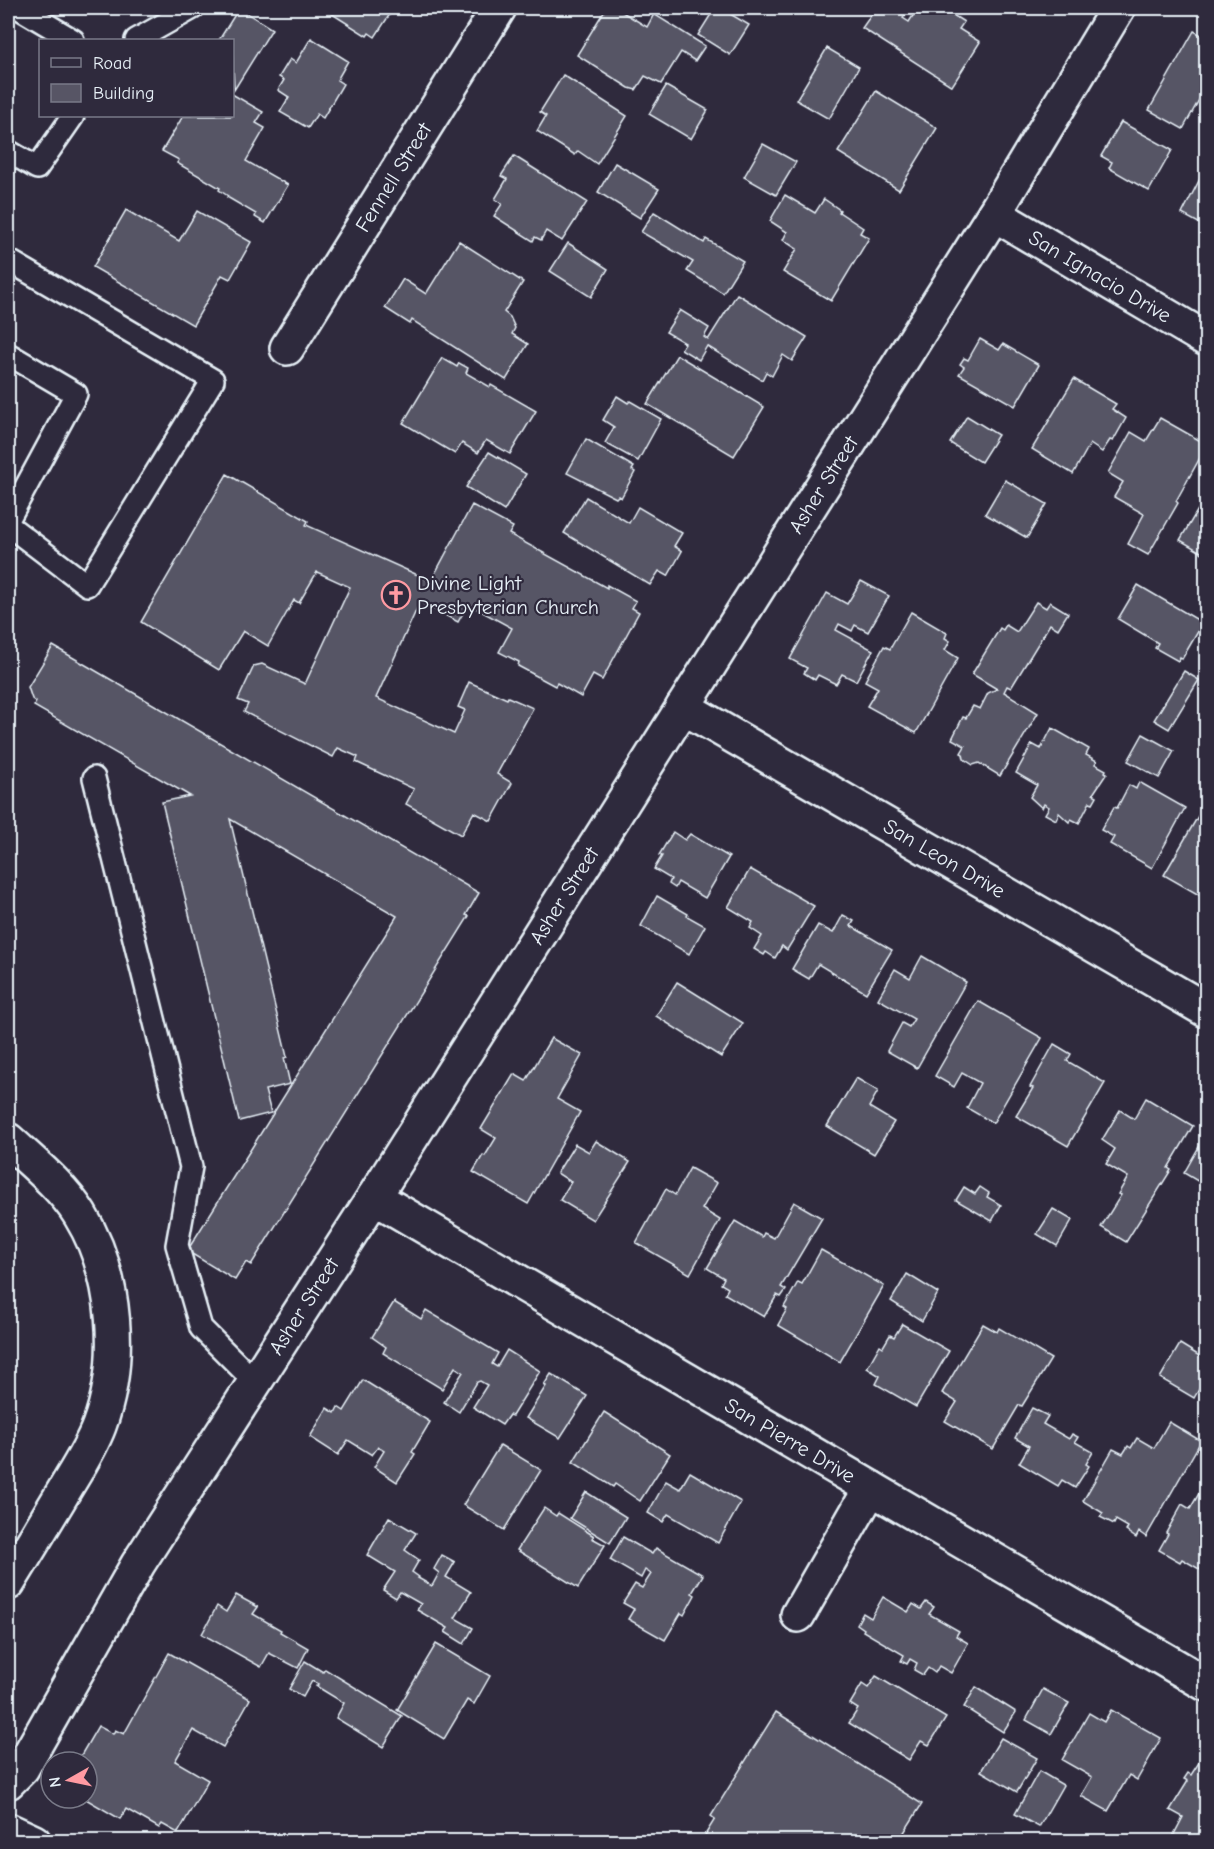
<svg xmlns="http://www.w3.org/2000/svg" width="1214" height="1849" viewBox="0 0 1214 1849" font-family="'Comic Neue',sans-serif">
  <style>
    .building { fill: #575565; stroke: #e8f1f8; stroke-width: 1.5 }
    .lines { fill: none; stroke-linecap: round; stroke-linejoin: round }
    .service-casing { stroke: #e8f1f8; stroke-width: 26 }
    .minor-casing { stroke: #e8f1f8; stroke-width: 38 }
    .secondary-casing { stroke: #e8f1f8; stroke-width: 38 }
    .motorway-casing { stroke: #e8f1f8; stroke-width: 38 }
    .service { stroke: #2f2a3d; stroke-width: 21 }
    .minor { stroke: #2f2a3d; stroke-width: 33 }
    .secondary { stroke: #2f2a3d; stroke-width: 33 }
    .motorway { stroke: #2f2a3d; stroke-width: 33 }
    .labels { text-anchor: middle; stroke-width: 4.5; stroke-linejoin: round; paint-order: stroke }
    .street-label { font-size: 21px; fill: #e8f1f8; stroke: #2f2a3d }
    .poi-label { font-size: 21px; fill: #e8f1f8; stroke: #2f2a3d; text-anchor: start }
  </style>
  <rect width="100%" height="100%" fill="#2f2a3d"/>
  <filter id="ink" filterUnits="userSpaceOnUse"><feTurbulence type="fractalNoise" baseFrequency=".0167" numOctaves="2"/><feDisplacementMap in="SourceGraphic" scale="12" xChannelSelector="R" yChannelSelector="G"/><feConvolveMatrix kernelMatrix="1 2 1 2 8 2 1 2 1" color-interpolation-filters="sRGB"/></filter>
  <g filter="url(#ink)">
    <g class="building">
      <path d="M239,8l33,21 -38,61 -2,-50h-13z"/>
      <path d="M332,8h62l-19,29 -6,-4 -2,3 -38,-24z"/>
      <path d="M606,8h10l31,19 7,-13 51,32 -10,15 -14,-9 -20,32 -16,-8 -9,14 -7,-2 -52,-33z"/>
      <path d="M713,8h7l29,17 -19,30 -32,-20 17,-27z"/>
      <path d="M876,8h34l-7,10 6,4 9,-14h24l22,14 -5,7 21,13 -28,44 -90,-58z"/>
      <path d="M1194,31l9,5 3,-5v56l-23,42 -34,-19z"/>
      <path d="M311,38l37,23 -11,19 6,4 -20,34 -6,-4 -9,14 -28,-16 9,-15 -11,-7 6,-10 -5,-3 11,-18 6,4z"/>
      <path d="M827,48l32,19 -30,52 -33,-19z"/>
      <path d="M563,75l64,41 -30,48 -19,-13 -3,4 -38,-24 9,-15 -6,-4z"/>
      <path d="M666,86l42,24 -17,29 -42,-25z"/>
      <path d="M876,91l61,37 -38,62 -61,-38z"/>
      <path d="M232,94l31,18 -7,11 9,5 -19,33 42,24 -23,38 -10,-6 1,-3 -29,-17 1,-1 -9,-6 1,-2 -43,-25 2,-3 -17,-9 21,-35h49z"/>
      <path d="M1121,122l51,28 -23,41 -40,-23 3,-6 -11,-6z"/>
      <path d="M763,144l33,18 -20,33 -32,-18z"/>
      <path d="M514,156l73,46 -25,39 -16,-10 -5,9 -6,-3 -2,4 -39,-25 8,-12 -7,-5 12,-20 -6,-3z"/>
      <path d="M615,163l44,26 -19,29 -42,-26z"/>
      <path d="M1206,167v60l-24,-13z"/>
      <path d="M785,195l30,18 9,-14 16,11 -1,2 24,16 -3,5 9,5 -38,63 -48,-29 14,-23 -14,-9 4,-8 -17,-11z"/>
      <path d="M126,210l53,31 18,-30 54,31 -21,37 -8,-4 -29,50 -100,-58z"/>
      <path d="M654,212l50,31 2,-4 37,22 -20,32 -36,-22 6,-9 -52,-30z"/>
      <path d="M459,241l64,41 -19,30 6,5 5,11 -3,6 16,10 -22,36 -94,-60 -2,4 -25,-16 18,-29 23,15z"/>
      <path d="M568,243l40,26 -17,28 -41,-26z"/>
      <path d="M737,294l70,43 -15,24 -9,-6 -11,21 -6,-4 -4,8 -55,-34 -8,14 -18,-11 4,-6 -19,-11 14,-22 29,18 -5,9 4,3z"/>
      <path d="M980,339l19,11 4,-6 36,21 -24,41 -56,-32 5,-7 -4,-3 4,-6 4,2z"/>
      <path d="M677,355l87,52 -30,49 -87,-52z"/>
      <path d="M442,358l15,9 2,-4 9,5 -2,5 24,14 1,-2 45,26 -26,43 -24,-14 -8,13 -16,-10 -7,11 -52,-31z"/>
      <path d="M1074,379l42,25 -4,5 14,9 -13,23 -3,-1 -8,12 -12,-8 -17,30 -41,-25z"/>
      <path d="M617,396l11,7 2,-2 31,18 -23,42 -33,-18 9,-16 -11,-7z"/>
      <path d="M967,416l31,19 -17,27 -31,-19z"/>
      <path d="M1160,418l46,26v3l-30,54 2,2 -30,52 -20,-11 16,-30 -30,-17 9,-15 -15,-9 23,-41 15,9z"/>
      <path d="M586,439l48,28 -2,3 3,2 -14,26 -3,-2 -2,2 -49,-25z"/>
      <path d="M489,452l37,22 -22,37 -38,-24z"/>
      <path d="M227,474l81,47 -2,4 125,56 41,-76 41,22 -4,7 98,54v-3l29,16 -4,7 7,4 -37,68 -9,-5 -12,22 -24,-14 -2,3 -37,-20 1,-4 -20,-10 13,-24 -44,-24 -10,18 -38,-20 -44,96 78,36 11,-24 -7,-3 11,-25 38,17 1,-2 25,11 -36,66 15,9 -21,38 -17,-9 -13,23 -55,-31 8,-15 -58,-27 2,-5 -20,-9 -5,9 -89,-45 4,-8 -10,-4 16,-34 8,-2 43,20 45,-97 -33,-15 -18,31 -5,-3 -26,46 -25,-15 -24,39 -78,-48z"/>
      <path d="M1005,480l42,24 -20,34 -42,-24z"/>
      <path d="M1206,496v59l-26,-15z"/>
      <path d="M586,497l43,26 9,-16 44,26 -8,13 8,5 -14,25 -9,-5 -9,14 -86,-52z"/>
      <path d="M861,581l28,15 -21,36 -13,-7 -3,6 -13,-7 -3,6 37,20 -17,31 -14,-7 -6,10 -18,-9 -3,5 -11,-7 3,-5 -17,-9 37,-66 20,11z"/>
      <path d="M1138,585l65,38 -21,36 -2,-2 -2,4 -23,-13 3,-5 -40,-24z"/>
      <path d="M1036,602l10,6 4,-6 18,11 -10,16 -8,-5 -39,64 -4,-2 -3,6 34,21 -38,63 -21,-13 -6,2 -9,-6 -1,-5 -2,-1 4,-7 -13,-7 11,-22 3,1 7,-12 7,3 8,-16 9,-4 -25,-15 28,-46 3,2 3,-5 11,7z"/>
      <path d="M911,612l36,21 -2,5 5,3 -5,9 13,8 -42,75 -49,-27 11,-18 -13,-7 19,-35 6,3z"/>
      <path d="M53,646l426,247 -13,22 3,1 -218,349 -5,-3 -11,18 -48,-29 210,-335 -167,-97 57,238 -3,1 6,26 -25,6 6,23 -32,8 -77,-319 28,-6 -156,-90 2,-4 -4,-3 -4,-12z"/>
      <path d="M1184,671l15,9 -30,49 -15,-9z"/>
      <path d="M1052,728l37,21 -3,6 11,6 -2,3 11,6 -1,2 2,1 -14,21 4,2 -4,7 -3,-1 -11,21 -8,-4 -2,3 -10,-9 -3,7 -11,-6 4,-7 -5,-3 -2,4 -12,-11 7,-12 -21,-12 16,-29 9,5z"/>
      <path d="M1143,734l31,17 -15,27 -31,-17z"/>
      <path d="M1139,782l46,26 -33,60 -42,-24 4,-7 -13,-7 13,-23 3,1 12,-23 7,4z"/>
      <path d="M1205,804l1,1v94l-42,-24z"/>
      <path d="M673,832l12,8 5,-6 39,23 -24,41 -27,-16 -3,6 -6,-4 2,-5 -17,-10 8,-13 -3,-1z"/>
      <path d="M750,869l64,37 -27,44 -5,-4 -7,12 -9,-6 -2,3 -10,-6 8,-13 -12,-8 3,-6 -25,-15z"/>
      <path d="M657,896l31,18 -1,2 18,10 -16,28 -48,-28z"/>
      <path d="M843,915l11,6 -3,5 41,24 -26,43 -48,-29 -9,15 -17,-10 26,-44 15,8z"/>
      <path d="M922,956l44,26 -49,86 -30,-17 15,-28 7,4 5,-8 -36,-20 17,-30 15,9z"/>
      <path d="M677,982l66,41 -22,34 -65,-41z"/>
      <path d="M978,1001l64,37 -49,85 -26,-15 13,-25 -18,-10 -8,14 -19,-11z"/>
      <path d="M551,1038l31,17 -25,44 23,13 -52,92 -55,-32 10,-17 2,1 11,-18 -15,-9 33,-55 12,7z"/>
      <path d="M1054,1044l17,10 -4,7 38,22 -37,63 -52,-30 17,-28 -3,-1z"/>
      <path d="M856,1078l22,13 -9,16 25,15 -20,32 -47,-28z"/>
      <path d="M1146,1098l47,28 -25,42 3,2 -45,72 -25,-15 20,-32 -3,-1 10,-17 -22,-13 9,-15 -13,-9 18,-30 14,9z"/>
      <path d="M596,1141l34,21 -37,58 -33,-20 11,-18 -14,-9 18,-29 14,8z"/>
      <path d="M1200,1145l6,4v37l-22,-13z"/>
      <path d="M690,1168l27,15 -15,26 18,11 -30,54 -54,-31 30,-54 9,6z"/>
      <path d="M964,1187l11,7 5,-7 9,6 -2,4 14,8 -9,16 -36,-21z"/>
      <path d="M794,1202l28,16 -41,69 5,3 -5,7 -4,-2 -13,22 -39,-23 3,-6 -7,-4 3,-6 -17,-10 28,-47 27,16 2,-4 10,5z"/>
      <path d="M1053,1209l19,11 -15,26 -20,-12z"/>
      <path d="M821,1250l63,36 -44,76 -62,-37 9,-16 -3,-2 14,-25 4,2z"/>
      <path d="M907,1274l31,19 -16,28 -31,-20z"/>
      <path d="M394,1302l27,17 5,-9 72,43 -6,11 5,3 10,-17 33,21 -28,45 -3,-1 -7,10 -29,-18 14,-22 -7,-4 -3,1 -18,30 -15,-10 19,-30 -8,-5 -13,22 -59,-36 3,-6 -14,-10z"/>
      <path d="M902,1324l47,27 -33,56 -40,-23 4,-8 -13,-8 13,-23 3,2 7,-12 4,2z"/>
      <path d="M983,1324l14,8 2,-4 52,31 -29,47 -3,-1 -26,44 -48,-28 12,-19 -15,-9z"/>
      <path d="M1180,1344l26,16v17l-12,21 -34,-20z"/>
      <path d="M551,1374l36,22 -27,42 -34,-20 20,-32 -2,-1z"/>
      <path d="M363,1380l67,42 -18,30 3,2 -18,28 -23,-15 10,-16 -6,-4 -6,8 -24,-15 -10,15 -28,-18 17,-29 8,5 3,-6 6,4z"/>
      <path d="M1032,1408l16,8 -5,8 26,15 3,-5 6,3 -3,5 18,10 -7,12 3,2 -14,22 -13,-8 -4,6 -39,-23 10,-17 -14,-8z"/>
      <path d="M604,1412l66,42 -30,47 -25,-17 -2,3 -40,-25z"/>
      <path d="M1169,1422l32,19 -55,96 -7,-5 -3,6 -10,-7 2,-4 -12,-7 -2,4 -14,-7 3,-4 -20,-12 30,-52 10,5 5,-8 3,2 6,-10 17,10z"/>
      <path d="M500,1445l41,25 -37,60 -41,-25z"/>
      <path d="M690,1472l51,30 -23,41 -50,-29 -5,8 -15,-9 18,-32 14,8z"/>
      <path d="M1201,1490l5,3v80l-24,-14 -2,3 -21,-12 9,-16 -2,-1 16,-29 8,5z"/>
      <path d="M586,1492l40,25 -16,26 -40,-25z"/>
      <path d="M544,1508l12,8 2,-3 36,23 -2,2 13,7 -27,43 -61,-38z"/>
      <path d="M389,1517l27,16 -11,17 14,10 -7,12 7,5 -1,1 14,8 7,-13 -5,-4 8,-14 13,7 -9,15 25,15 -16,26 18,10 -9,16 -19,-12 3,-4 -31,-18 4,-6 -21,-12 -4,6 -13,-8 12,-18 -28,-17z"/>
      <path d="M623,1537l29,17 4,-6 47,27 -11,18 3,2 -11,20 -3,-2 -16,27 -37,-21 6,-10 -11,-6 12,-19 7,4 9,-14 -6,-4 -4,8 -31,-18z"/>
      <path d="M236,1595l22,12 -5,7 28,16 -1,2 28,16 -10,20 -29,-15 -8,14 -59,-33 15,-28 9,6z"/>
      <path d="M883,1597l25,15 5,-8 8,5 5,-7 8,5 -5,7 30,17 -3,5 12,7 -17,30 -12,-7 -4,7 -7,-5 -5,7 -9,-5 3,-7 -7,-4 -3,5 -6,-3 3,-6 -41,-24 1,-2 -7,-5 6,-11 8,5z"/>
      <path d="M436,1644l54,32 -16,28 -7,-4 -23,39 -47,-29z"/>
      <path d="M169,1653l81,46 -27,48 -30,-17 -18,31 33,19 -30,53 -16,-9 -3,4 -33,-19 -6,10 -36,-21h3v-36h-10l21,-36 15,8 2,-4 9,4z"/>
      <path d="M305,1661l18,11 2,-3 77,47 -19,31 -47,-29 8,-15 -28,-17 2,-2 -6,-3 -9,16 -14,-8z"/>
      <path d="M876,1676l70,42 -17,27 -8,-4 -12,19 -60,-37 9,-14 -8,-5 12,-20 6,4z"/>
      <path d="M976,1687l40,25 -13,20 -39,-25z"/>
      <path d="M1043,1689l26,14 -18,31 -25,-14z"/>
      <path d="M1111,1710l50,28 -24,42 -8,-5 -21,36 -27,-15 11,-19 -30,-17 27,-47 15,9z"/>
      <path d="M776,1712l146,92 -24,38h-182l-11,-7 10,-16 -4,-3z"/>
      <path d="M1001,1738l36,20 -20,34 -36,-21z"/>
      <path d="M1200,1761l6,4v77h-36l13,-25 -13,-7 18,-29 -4,-2 4,-6 3,2z"/>
      <path d="M1039,1771l24,14 -24,42 -24,-13z"/>
    </g>
    <g class="lines">
      <g class="service-casing">
        <g id="service">
          <path d="M19,8l54,32"/>
          <path d="M136,40l57,-32"/>
          <path d="M8,151l29,17 36,-52"/>
          <path d="M8,260l205,120 -126,205 -79,-60"/>
          <path d="M8,354l68,40 -68,126"/>
          <path d="M94,778l97,389 -14,78 24,83 54,54"/>
        </g>
      </g>
      <g class="minor-casing">
        <g id="minor">
          <path id="s1" d="M994,214l212,125"/>
          <path id="s2" d="M287,348l212,-340"/>
          <path id="s3" d="M683,707l523,303"/>
          <path id="s4" d="M374,1197l832,487"/>
          <path d="M798,1615l73,-127"/>
          <path id="s5" d="M8,1782l14,-14 116,-204 236,-367 620,-983 124,-206"/>
        </g>
      </g>
      <g class="secondary-casing">
        <path id="secondary" d="M8,1830l26,12"/>
      </g>
      <g class="motorway-casing">
        <path id="motorway" d="M8,1140c25,23 54,46 72,75 37,60 43,146 19,211 -9,24 -24,46 -37,68 -18,30 -36,60 -54,89"/>
      </g>
      <use href="#service" class="service"/>
      <use href="#minor" class="minor"/>
      <use href="#secondary" class="secondary"/>
      <use href="#motorway" class="motorway"/>
    </g>
  </g>
  <defs>
    <g id="church-ring" transform="scale(1.5)"><circle r="9.5" fill="#2f2a3d" stroke="#ff9aa2" stroke-width="1.5"/><path d="M-1.2-6h2.4v3.5h3.3v2.4h-3.3V6h-2.4V-.1h-3.3v-2.4h3.3Z" fill="#ff9aa2"/></g>
  </defs>
  <g fill-rule="evenodd">
    <use href="#church-ring" x="396" y="595"/>
  </g>
  <g class="labels">
    <g class="street-label">
      <text dy="7" stroke="none"><textPath href="#s2" startOffset="201">Fennell Street</textPath></text>
      <text dy="7" stroke="none"><textPath href="#s1" startOffset="123">San Ignacio Drive</textPath></text>
      <text dy="7" stroke="none"><textPath href="#s5" startOffset="1533">Asher Street</textPath></text>
      <text dy="7" stroke="none"><textPath href="#s3" startOffset="302">San Leon Drive</textPath></text>
      <text dy="7" stroke="none"><textPath href="#s5" startOffset="1047">Asher Street</textPath></text>
      <text dy="7" stroke="none"><textPath href="#s5" startOffset="561">Asher Street</textPath></text>
      <text dy="7" stroke="none"><textPath href="#s4" startOffset="482">San Pierre Drive</textPath></text>
    </g>
    <g class="poi-label">
      <text x="417" y="590">Divine Light<tspan x="417" dy="24">Presbyterian Church</tspan></text>
    </g>
  </g>
  <rect width="1214" height="1849" fill="none" stroke="#2f2a3d" stroke-width="30"/>
  <rect x="15" y="15" width="1184" height="1819" fill="none" stroke="#e8f1f8" stroke-width="2" filter="url(#ink)"/>
  <rect x="39" y="39" width="195" height="78" fill="#2f2a3d" stroke="#797a88" stroke-width="1.5"/>
  <rect x="51" y="58" width="30" height="9" fill="#2f2a3d" stroke="#797a88" stroke-width="1.5"/>
  <text x="93" y="69" font-size="18" fill="#e8f1f8">Road</text>
  <rect x="51" y="84" width="30" height="18" fill="#575565" stroke="#797a88" stroke-width="1.5"/>
  <text x="93" y="99" font-size="18" fill="#e8f1f8">Building</text>
  <g transform="translate(69 1780) rotate(261)"><circle r="28" fill="#2f2a3d" stroke="#797a88" stroke-width="1.5"/>
  <path d="M0-4.5L10 22L0 15L-10 22Z" fill="#ff9aa2"/>
  <text y="-9" font-size="16" font-weight="bold" text-anchor="middle" fill="#e8f1f8">N</text>
  </g>
</svg>
